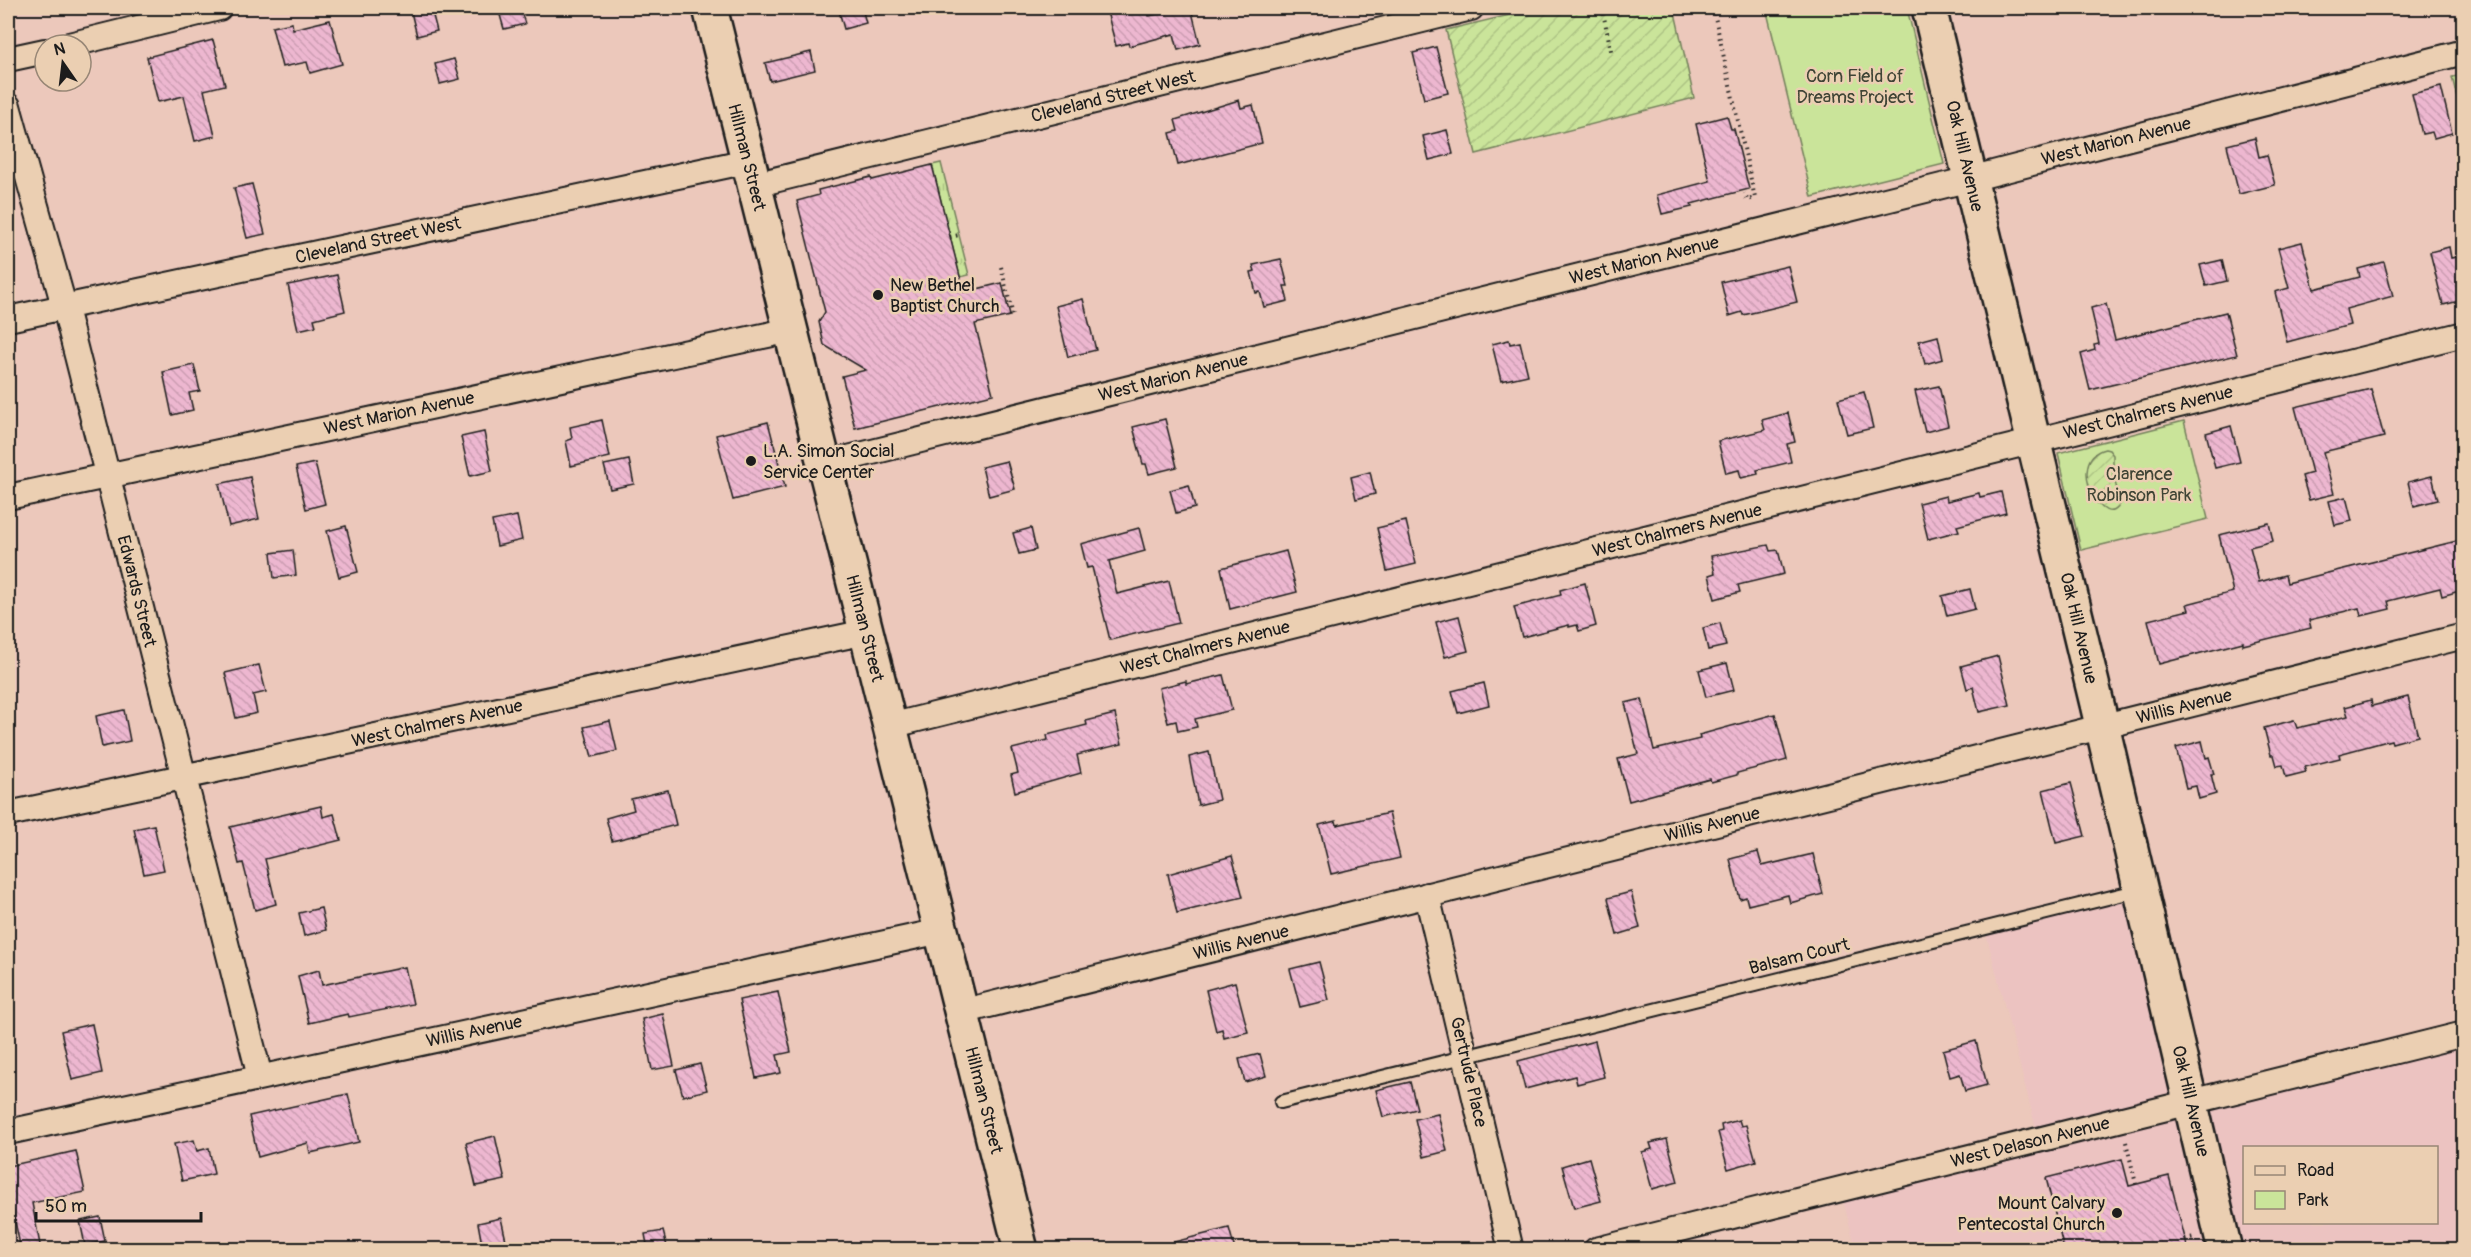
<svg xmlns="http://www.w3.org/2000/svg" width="2471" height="1257" viewBox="0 0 2471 1257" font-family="Pangolin,sans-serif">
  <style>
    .built { fill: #ecc3c1; fill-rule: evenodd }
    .grass { fill: url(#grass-tufts); stroke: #73805b; stroke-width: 1.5 }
    .park { fill: #cae49a; stroke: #73805b; stroke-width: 1.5 }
    .garden { fill: url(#garden-furrows); stroke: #73805b; stroke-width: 1.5 }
    .building { fill: url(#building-back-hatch); stroke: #1c1c1c; stroke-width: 1.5 }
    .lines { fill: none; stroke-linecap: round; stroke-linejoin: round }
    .lane-casing { stroke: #1c1c1c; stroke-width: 16 }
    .street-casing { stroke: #1c1c1c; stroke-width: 28 }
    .secondary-casing { stroke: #1c1c1c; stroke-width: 38 }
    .path { stroke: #1c1c1c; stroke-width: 4; stroke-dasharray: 1.5 4.5; stroke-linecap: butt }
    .lane { stroke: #ebcfb2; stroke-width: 12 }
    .street { stroke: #ebcfb2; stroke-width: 24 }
    .secondary { stroke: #ebcfb2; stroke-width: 33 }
    .poi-dot { fill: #1c1c1c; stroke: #ebcfb2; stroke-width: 2 }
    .labels { text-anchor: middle; stroke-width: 5; stroke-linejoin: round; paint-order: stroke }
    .park-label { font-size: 18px; fill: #3f4435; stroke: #ebcfb2 }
    .street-label { font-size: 18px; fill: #1c1c1c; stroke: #ebcfb2 }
    .poi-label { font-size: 18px; fill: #1c1c1c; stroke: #ebcfb2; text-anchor: start }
  </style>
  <defs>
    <pattern id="grass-tufts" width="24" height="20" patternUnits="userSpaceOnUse" patternTransform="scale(1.5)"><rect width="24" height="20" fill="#cae49a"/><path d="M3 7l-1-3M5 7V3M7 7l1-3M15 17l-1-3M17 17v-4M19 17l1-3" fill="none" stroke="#adc384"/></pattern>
    <pattern id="garden-furrows" width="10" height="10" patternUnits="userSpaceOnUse" patternTransform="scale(1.5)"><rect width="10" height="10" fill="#cae49a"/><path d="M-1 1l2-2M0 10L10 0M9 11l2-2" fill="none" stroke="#adc384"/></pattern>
    <pattern id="building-back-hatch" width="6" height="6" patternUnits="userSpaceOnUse" patternTransform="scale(1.5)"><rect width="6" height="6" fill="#edb7d0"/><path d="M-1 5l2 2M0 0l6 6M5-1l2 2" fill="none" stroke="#cb9db2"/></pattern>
  </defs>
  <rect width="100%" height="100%" fill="#ecc8bb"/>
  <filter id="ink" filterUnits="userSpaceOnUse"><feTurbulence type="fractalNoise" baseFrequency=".0167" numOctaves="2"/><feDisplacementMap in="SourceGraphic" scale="12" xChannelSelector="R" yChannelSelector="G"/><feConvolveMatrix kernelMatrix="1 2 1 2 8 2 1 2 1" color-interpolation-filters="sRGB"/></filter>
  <g filter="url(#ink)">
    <path class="built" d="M2141,890l50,212 272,-68v215h-607l-16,-60 199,-49 -54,-211zM2244,1148h192v74h-192z"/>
    <g class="grass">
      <path d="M2463,75h1l-1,47 -11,-45z"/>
      <path d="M941,163l28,112 -9,2 -28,-112z"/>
    </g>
    <g class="park">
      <path d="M1766,8h141l37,156 -132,33z"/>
      <path d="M2184,421l24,98 -127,31 -23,-97z"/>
    </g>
    <g class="garden">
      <path d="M1539,8h135l20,90 -218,56 -30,-124z"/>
      <path d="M2105,449l4,1 4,5v21l8,26c-15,36 -58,-43 -16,-53z"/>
    </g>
    <g class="building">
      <path d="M410,8h21l6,23 -20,5z"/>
      <path d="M498,8h22l5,16 -21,5z"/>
      <path d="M851,8h11l4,15 -22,6 -5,-18z"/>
      <path d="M1106,8h41l2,8 42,-8 9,36 -22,6 -4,-16 -45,12 -1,-3 -12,3z"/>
      <path d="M330,20l12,44 -32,9 -3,-11 -25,5 -10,-40 20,-4 1,6z"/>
      <path d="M213,40l12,45 -21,5 11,46 -20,5 -11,-45 -26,6 -11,-45z"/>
      <path d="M1436,47l12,46 -24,6 -11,-46z"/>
      <path d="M811,52l4,18 -45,11 -5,-18z"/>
      <path d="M454,59l6,20 -20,5 -5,-20z"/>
      <path d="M2441,87l11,46 -18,5 -2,-6 -10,2 -10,-40z"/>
      <path d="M1239,100l2,8 12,-3 9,38 -84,22 -8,-32 8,-2 -3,-11z"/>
      <path d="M1727,116l4,13h3l15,60 -58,15 1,3 -30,7 -5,-19 53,-14 -14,-57z"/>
      <path d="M1447,130l6,24 -24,6 -6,-24z"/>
      <path d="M2255,138l4,19 8,-2 8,30 -36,9 -12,-49z"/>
      <path d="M932,165l32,127 38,-9 8,33 -35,8 18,70 -138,34 -13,-52 24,-6 -42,-25 -5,-23 6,-10 -28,-111 22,-6 -1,-5 53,-13 1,3z"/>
      <path d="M252,184l13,50 -18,4 -13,-50z"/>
      <path d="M2302,242l12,47 46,-12 -2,-8 26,-7 9,34 -47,13 4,16 -63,17 -12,-50 14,-4 -11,-40z"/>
      <path d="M2449,247l2,11 10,-2 2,11v33l-20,5 -13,-53z"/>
      <path d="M1281,259l7,27h-4l4,15 -24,6 -4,-15 -4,1 -5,-21 4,-1 -2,-6z"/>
      <path d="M2222,260l5,21 -21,5 -6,-21z"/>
      <path d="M1788,266l9,36 -54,13 -1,-3 -13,4 -8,-34z"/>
      <path d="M337,275l8,36 -31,8 2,7 -18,4 -10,-45z"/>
      <path d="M1083,299l13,51 -28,7 -12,-51z"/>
      <path d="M2106,304l9,36 111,-28 11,43 -147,35 -9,-36 14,-4 -1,-5 5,-1 -8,-36z"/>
      <path d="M1938,336l5,23 -18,5 -6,-23z"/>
      <path d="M1509,340l1,4 10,-2 8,33 -27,6 -9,-37z"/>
      <path d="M194,365l6,26 -11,2 4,17 -21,5 -9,-43z"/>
      <path d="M1939,386l9,40 -23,6 -10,-41z"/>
      <path d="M2371,389l13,48 -61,15 11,42 -25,6 -7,-24 10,-3 -17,-66z"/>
      <path d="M1864,392l9,36 -26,6 -9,-35z"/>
      <path d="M1788,413l7,29 -8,2 4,18 -34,8 1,4 -17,4 -2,-8 -13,3 -8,-32 47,-11 -3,-10z"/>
      <path d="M1165,419l12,48 -28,7 -3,-10h-3l-10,-37z"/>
      <path d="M602,420l8,37 -39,9 -5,-25 6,-2 -2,-12z"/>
      <path d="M768,422l17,65 -52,13 -17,-65z"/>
      <path d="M2231,426l9,36 -25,6 -9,-35z"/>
      <path d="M484,432l8,39 -22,5 -9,-39z"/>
      <path d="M629,460l5,24 -24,5 -6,-24z"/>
      <path d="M1007,461l8,28 -26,7 -7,-29z"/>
      <path d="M315,463l10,41 -19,5 -10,-42z"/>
      <path d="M1370,472l5,22 -19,5 -5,-22z"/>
      <path d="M2432,476l6,24 -24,6 -6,-24z"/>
      <path d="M250,477l9,42 -30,7 -10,-42z"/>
      <path d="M1189,485l6,23 -19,5 -6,-23z"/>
      <path d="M2001,492l5,21 -49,13 2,5 -31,8 -9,-36 27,-7 1,5 32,-8 1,4z"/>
      <path d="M2346,497l6,24 -17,4 -6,-24z"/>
      <path d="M517,516l5,24 -25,6 -5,-25z"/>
      <path d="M1406,521l10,43 -29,7 -10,-43z"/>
      <path d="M2269,523l4,18 -23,6 9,35 26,-7 2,8 170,-42 6,25v24l-21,6 -2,-8 -52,13 2,8 -29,7 -2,-8 -50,12 2,8 -68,17v-3l-84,22 -11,-44 41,-10 -2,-6 46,-12 -14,-57z"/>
      <path d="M346,526l12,46 -19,5 -12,-46z"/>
      <path d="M1031,528l5,22 -17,4 -6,-21z"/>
      <path d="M1139,528l6,23 -36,10 8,33 52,-13 10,42 -69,17 -18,-73 -5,1 -6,-24z"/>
      <path d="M1768,545l2,6 8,-1 6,24 -46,11 2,7 -25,7 -6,-24 6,-2 -4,-17z"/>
      <path d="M293,550l3,25 -22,3 -3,-25z"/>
      <path d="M1286,551l11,41 -67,17 -9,-41z"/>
      <path d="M1585,583l11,43 -17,5 -2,-6 -8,2v-2l-47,12 -8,-30 47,-12 -1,-5z"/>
      <path d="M1970,589l5,20 -28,7 -5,-20z"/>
      <path d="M1459,616l9,35 -23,6 -9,-35z"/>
      <path d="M1720,623l6,23 -18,4 -5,-22z"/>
      <path d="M1998,656l12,49 -31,7 -6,-25 -6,2 -6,-23z"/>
      <path d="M1727,663l7,27 -28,7 -7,-27z"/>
      <path d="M259,665l7,27 -13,3 4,18 -21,5 -11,-45z"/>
      <path d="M1223,675l9,35 -37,9 2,8 -19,4 -2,-10 -8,2 -9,-35 27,-7v3z"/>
      <path d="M1484,683l5,22 -31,8 -6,-22z"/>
      <path d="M2408,697l10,39 -26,7 -1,-3 -52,14 1,4 -36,9 2,5 -20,5 -3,-12 -6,1 -3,-11h-3l-7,-27 30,-8 3,8 51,-12 -3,-9 26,-7 1,6z"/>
      <path d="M1642,699l12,51 46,-11 -1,-4 76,-21 12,46 -50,13v2l-26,7 -1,-3 -81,22 -11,-42 20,-5 -13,-51z"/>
      <path d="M124,710l6,31 -28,6 -6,-31z"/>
      <path d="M1115,714l7,30 -45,11 4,18 -66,19 -4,-17 7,-2 -6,-24 36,-9 -1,-5 40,-10 -1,-4z"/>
      <path d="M610,721l7,30 -25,6 -8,-30z"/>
      <path d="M2202,741l4,17 3,-1 5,17h-3l5,20 -17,5 -3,-13 -10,2 -10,-40z"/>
      <path d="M1209,752l10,48 -21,5 -9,-48z"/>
      <path d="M2071,783l14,53 -29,7 -13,-53z"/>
      <path d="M668,790l8,35 -64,16 -6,-23 28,-8 -3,-11z"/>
      <path d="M321,806l2,11 11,-3 7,26 -76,19 11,45 -21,6 -12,-47 -4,1 -9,-37z"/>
      <path d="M1389,813l11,45 -69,16 -12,-49 17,-4 1,4z"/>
      <path d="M154,825l10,45 -20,4 -10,-45z"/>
      <path d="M1758,852l4,14 51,-12 10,40 -33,9 -2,-8 -40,10 -2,-8 -6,2 -10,-40z"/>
      <path d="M1232,856l11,41 -66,16 -9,-39z"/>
      <path d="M1631,892l9,36 -23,7 -9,-37z"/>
      <path d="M321,908l5,22 -22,6 -5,-23z"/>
      <path d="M1319,962l10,38 -29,7 -10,-38z"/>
      <path d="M405,967l8,37 -64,13 -1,-3 -39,9 -11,-47 21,-6 3,15z"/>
      <path d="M1235,982l13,50 -24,6 -2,-9 -6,2 -10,-41z"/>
      <path d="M778,992l13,60 -14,3 4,18 -25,5 -17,-78z"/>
      <path d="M663,1014l11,52 -22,4 -10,-51z"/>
      <path d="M92,1024l10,49 -30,7 -11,-49z"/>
      <path d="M1595,1041l9,36 -27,7 -2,-8 -50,13 -7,-28z"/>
      <path d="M1976,1041l11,44 -22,6 -5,-17 -10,3 -7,-27z"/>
      <path d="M1260,1054l6,22 -21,6 -6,-23z"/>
      <path d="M700,1064l7,26 -24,6 -7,-26z"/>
      <path d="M1410,1082l7,27 -34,8 -7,-27z"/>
      <path d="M348,1094l11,48 -49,11 -2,-10 -50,14 -9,-41z"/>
      <path d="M1438,1114l9,37 -23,6 -9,-38z"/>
      <path d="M1739,1120l2,6 5,-1 10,36 -28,8 -10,-37 4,-1 -1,-6z"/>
      <path d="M495,1136l10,44 -29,6 -10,-43z"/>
      <path d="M1667,1139l11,43 -26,7 -10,-37 10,-3 -2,-6z"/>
      <path d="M194,1140l3,11 12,-3 5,26 -32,7 -8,-37z"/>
      <path d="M76,1151l9,41 -53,11 9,47h-20l-9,-43 -4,1v-42z"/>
      <path d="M1589,1158l12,43 -27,7 -12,-42z"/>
      <path d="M2122,1159l7,27 40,-10 19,74h-124l-18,-72z"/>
      <path d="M100,1217l5,24 -20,4 -5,-24z"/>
      <path d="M501,1218l6,27 -24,5 -5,-27z"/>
      <path d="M1229,1228l6,22h-65v-7z"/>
      <path d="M663,1231l5,19h-20l-3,-16z"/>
    </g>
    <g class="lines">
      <g class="lane-casing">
        <path id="lane" d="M1281,1102l859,-212"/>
      </g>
      <g class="street-casing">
        <g id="street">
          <path d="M69,45l150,-37"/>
          <path d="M8,59l37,-8"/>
          <path d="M8,106l60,214 192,757"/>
          <path d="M754,185l717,-177"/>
          <path d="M8,319l740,-158"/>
          <path d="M824,464l1146,-285 494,-127"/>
          <path d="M8,497l783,-167"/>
          <path d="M890,726l1574,-392"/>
          <path d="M8,814l858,-182"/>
          <path d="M1427,895l84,355"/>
          <path d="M961,1012l1503,-376"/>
          <path d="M8,1132l933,-201"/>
          <path d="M1596,1250l868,-216"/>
        </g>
      </g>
      <g class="secondary-casing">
        <g id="secondary">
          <path d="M710,8l311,1242"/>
          <path d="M1929,8l168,696 128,546"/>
        </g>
      </g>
      <g class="path">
        <path d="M1602,8l10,47"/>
        <path d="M1713,8l42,190 -8,2 -2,-7"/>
        <path d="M950,237l9,-2"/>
        <path d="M1001,267l12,49 -3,1"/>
        <path d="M2126,1142l10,42"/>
        <path d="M2185,1239l10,-2"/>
        <path d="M2250,1247l11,-3"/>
      </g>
      <use href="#lane" class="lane"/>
      <use href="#street" class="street"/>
      <use href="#secondary" class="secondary"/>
    </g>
  </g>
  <g class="poi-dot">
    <circle cx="878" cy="295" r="6"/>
    <circle cx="751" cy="461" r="6"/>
    <circle cx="2117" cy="1213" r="6"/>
  </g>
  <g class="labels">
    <g class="park-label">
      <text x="1855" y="82">Corn Field of<tspan x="1855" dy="21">Dreams Project</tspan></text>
      <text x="2139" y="480">Clarence<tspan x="2139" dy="21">Robinson Park</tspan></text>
    </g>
    <g class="street-label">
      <text transform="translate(1113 96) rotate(-14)" y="6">Cleveland Street West</text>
      <text transform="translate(2116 141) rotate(-14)" y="6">West Marion Avenue</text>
      <text transform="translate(1965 156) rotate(77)" y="6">Oak Hill Avenue</text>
      <text transform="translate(747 157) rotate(76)" y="6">Hillman Street</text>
      <text transform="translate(378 240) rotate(-12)" y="6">Cleveland Street West</text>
      <text transform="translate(1644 260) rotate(-14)" y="6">West Marion Avenue</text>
      <text transform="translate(1173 377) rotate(-14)" y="6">West Marion Avenue</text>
      <text transform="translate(2148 412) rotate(-14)" y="6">West Chalmers Avenue</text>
      <text transform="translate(399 413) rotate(-12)" y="6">West Marion Avenue</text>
      <text transform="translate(1677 530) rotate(-14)" y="6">West Chalmers Avenue</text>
      <text transform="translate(137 591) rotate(76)" y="6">Edwards Street</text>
      <text transform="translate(865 628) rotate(76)" y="6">Hillman Street</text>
      <text transform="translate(2079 628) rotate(77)" y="6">Oak Hill Avenue</text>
      <text transform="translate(1205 647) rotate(-14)" y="6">West Chalmers Avenue</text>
      <text transform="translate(2184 706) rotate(-14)" y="6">Willis Avenue</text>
      <text transform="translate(437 723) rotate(-12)" y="6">West Chalmers Avenue</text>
      <text transform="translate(1712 824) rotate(-14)" y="6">Willis Avenue</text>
      <text transform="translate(1241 942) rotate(-14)" y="6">Willis Avenue</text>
      <text transform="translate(1799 956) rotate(-14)" y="6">Balsam Court</text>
      <text transform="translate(474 1031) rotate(-12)" y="6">Willis Avenue</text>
      <text transform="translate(1469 1072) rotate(77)" y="6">Gertrude Place</text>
      <text transform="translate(984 1100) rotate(76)" y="6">Hillman Street</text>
      <text transform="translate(2191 1101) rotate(77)" y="6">Oak Hill Avenue</text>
      <text transform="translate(2030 1142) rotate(-14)" y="6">West Delason Avenue</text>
    </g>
    <g class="poi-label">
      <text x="890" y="291">New Bethel<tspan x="890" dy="21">Baptist Church</tspan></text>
      <text x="763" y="457">L.A. Simon Social<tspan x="763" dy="21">Service Center</tspan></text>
      <text x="2105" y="1209" text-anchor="end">Mount Calvary<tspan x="2105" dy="21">Pentecostal Church</tspan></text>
    </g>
  </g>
  <rect width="2471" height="1257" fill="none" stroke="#ebcfb2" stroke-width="30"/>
  <rect x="15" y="15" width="2441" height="1227" fill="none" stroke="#1c1c1c" stroke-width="2" filter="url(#ink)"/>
  <rect x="2243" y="1146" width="195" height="78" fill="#ebcfb2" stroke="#988776" stroke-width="1.5"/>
  <rect x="2255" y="1166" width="30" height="9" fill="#ebcfb2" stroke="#988776" stroke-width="1.5"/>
  <text x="2297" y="1176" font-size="18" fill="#1c1c1c">Road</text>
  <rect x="2255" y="1191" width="30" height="18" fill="#cae49a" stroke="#988776" stroke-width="1.5"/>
  <text x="2297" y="1206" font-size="18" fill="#1c1c1c">Park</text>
  <g transform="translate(63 63) rotate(346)"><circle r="28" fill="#ebcfb2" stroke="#988776" stroke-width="1.5"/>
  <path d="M0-4.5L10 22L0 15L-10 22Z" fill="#1c1c1c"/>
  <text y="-9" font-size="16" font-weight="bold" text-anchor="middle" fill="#1c1c1c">N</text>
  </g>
  <path d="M36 1212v9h165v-9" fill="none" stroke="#1c1c1c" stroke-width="3"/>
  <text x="45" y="1212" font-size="18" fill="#1c1c1c" stroke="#ebcfb2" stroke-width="4.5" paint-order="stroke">50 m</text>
</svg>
